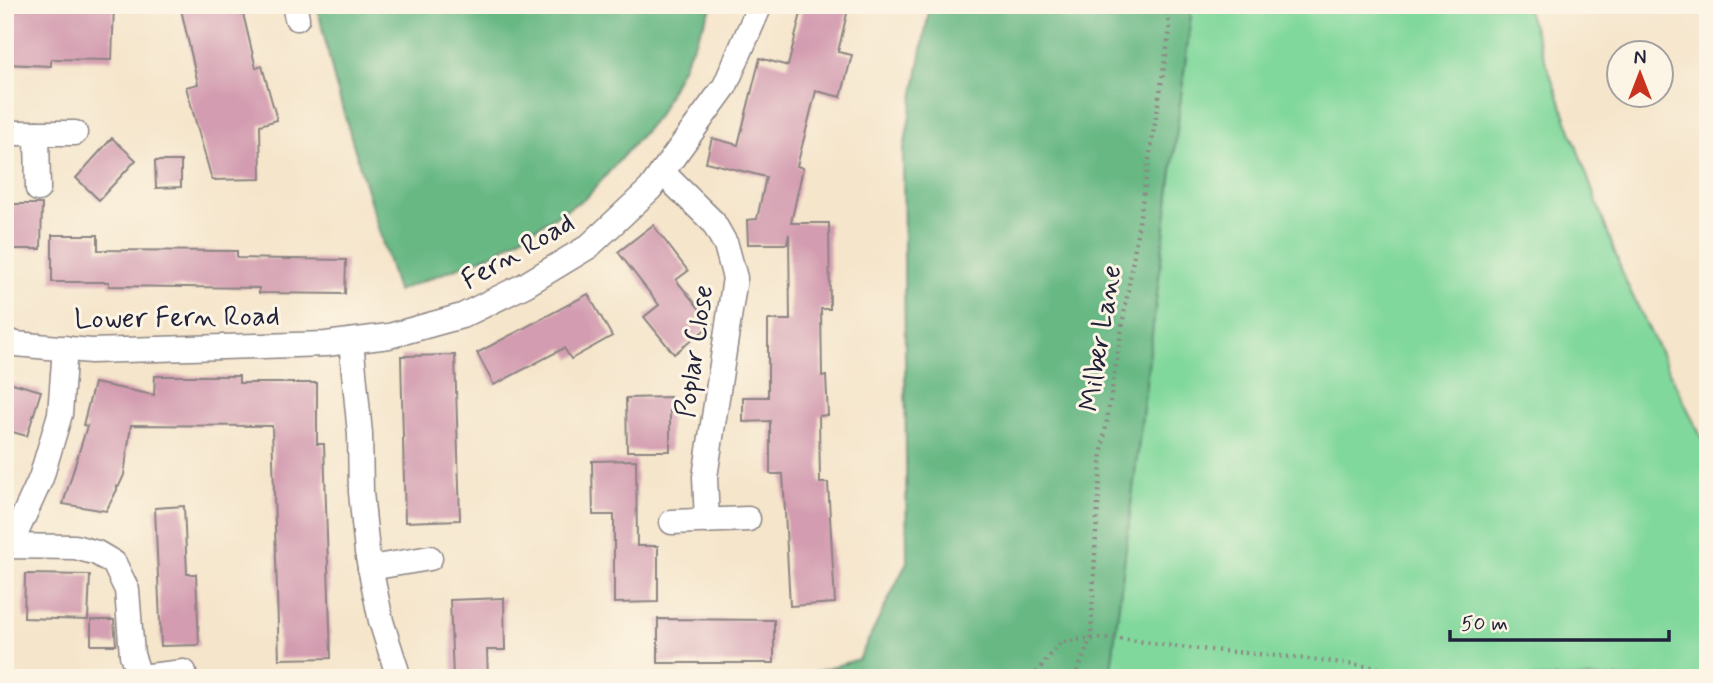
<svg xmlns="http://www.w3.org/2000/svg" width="1713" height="683" viewBox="0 0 1713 683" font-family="Mynerve,sans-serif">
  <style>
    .green { fill: #81d89c; stroke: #527d6c; stroke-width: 2 }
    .forest { fill: #68b884; stroke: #456d60; stroke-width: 2 }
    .building { fill: #d39cb0 }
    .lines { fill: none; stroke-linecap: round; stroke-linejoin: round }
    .street-casing { stroke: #8c8483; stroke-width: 27 }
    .path { stroke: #8c8483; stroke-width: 4.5; stroke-dasharray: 2 5; stroke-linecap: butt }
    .street { stroke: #fff; stroke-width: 24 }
    .labels { text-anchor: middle; stroke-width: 6; stroke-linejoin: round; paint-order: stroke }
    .street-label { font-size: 28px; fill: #22223b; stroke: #fcf5e5 }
  </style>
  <rect width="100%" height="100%" fill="#fcf5e5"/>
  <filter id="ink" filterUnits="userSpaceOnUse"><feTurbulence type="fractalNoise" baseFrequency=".0143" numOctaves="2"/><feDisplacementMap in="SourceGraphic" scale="14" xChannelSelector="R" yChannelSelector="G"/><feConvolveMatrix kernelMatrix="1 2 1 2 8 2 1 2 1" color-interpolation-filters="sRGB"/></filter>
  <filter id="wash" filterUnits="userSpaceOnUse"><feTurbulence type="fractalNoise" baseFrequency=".00686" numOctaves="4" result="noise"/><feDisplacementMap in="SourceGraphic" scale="28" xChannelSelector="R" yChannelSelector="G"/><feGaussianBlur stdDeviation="1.57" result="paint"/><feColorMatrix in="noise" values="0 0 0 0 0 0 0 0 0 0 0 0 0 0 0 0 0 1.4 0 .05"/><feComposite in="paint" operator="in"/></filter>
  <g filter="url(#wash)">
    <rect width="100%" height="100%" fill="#f5e5cb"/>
    <path class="green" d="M1191,5h334l100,275 83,171v227h-598l81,-663z"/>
    <g class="forest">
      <path d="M317,5h396l-55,111 -71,81 -94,57 -96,37 -62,-208z"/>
      <path d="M930,5h261v10l-81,663h-314l63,-19 48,-97 -4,-408z"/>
    </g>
    <g id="blocks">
      <g class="building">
        <path d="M5,5h109l-2,55 -61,-1v7l-46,-2z"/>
        <path d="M180,5h61l15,63 6,-2 15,54 -17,5 1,54 -49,1 -26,-93 12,-3z"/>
        <path d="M803,5h46l-11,47 14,3 -11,42 -25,-6 -19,75 6,2 -12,55h38l1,86h-9l1,67h4l2,39 -9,1 1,67h8l7,120 -45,3 -7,-132h-13v-53l-27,1v-25h25v-77h22l-1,-86 -2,10h-39l-1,-24 10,-1 9,-42 -60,-15 6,-24 26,7 22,-87 28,8z"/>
        <path d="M112,138l24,22 -37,40 -23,-22z"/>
        <path d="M155,161h26v26l-25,1z"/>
        <path d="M5,204h37l-1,45h-36z"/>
        <path d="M653,225l35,46 -12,9 36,44 -38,30 -30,-37 15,-12 -41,-53z"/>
        <path d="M52,235h46v15l139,1v7l109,2 -1,34 -86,-1v-5l-150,-2v-4h-57z"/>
        <path d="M588,294l24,42 -41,23 -7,-11 -70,37 -17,-32z"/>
        <path d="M455,355l5,165 -55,2 -4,-166z"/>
        <path d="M155,376h84v7h78v61h7l7,214 -52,1 -7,-233 -141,-1 -7,50 -5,11h-2v4l-11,21 -43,-7 24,-78 -4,-1 11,-42 60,12z"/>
        <path d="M5,381l36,10 -14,45 -22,-6z"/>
        <path d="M670,397v54h-43l-1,-53z"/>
        <path d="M636,460l1,86h21v56l-44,1v-88h-21l-1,-54z"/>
        <path d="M184,506l3,68h9l3,71 -38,1 -6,-138z"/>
        <path d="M25,574l65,1 -2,45 -64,-2z"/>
        <path d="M504,598l1,52h-18l1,28h-35l-3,-78z"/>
        <path d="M658,619l116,1v43h-116z"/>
        <path d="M91,620h23l2,25h-25z"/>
      </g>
    </g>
  </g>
  <g filter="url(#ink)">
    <use href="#blocks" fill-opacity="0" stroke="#8c8483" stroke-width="2"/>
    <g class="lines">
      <g class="street-casing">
        <g id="street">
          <path d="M294,5l3,13"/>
          <path d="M5,133h70"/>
          <path d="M37,133l1,56"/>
          <path d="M662,172l51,50 13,23 9,33 -30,199 2,44"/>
          <path d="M5,340l11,4 75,7 235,-7 63,-8 73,-20 63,-31 63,-38 62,-58 75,-103 35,-81"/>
          <path d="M351,341l9,93 1,58 6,60 14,69 18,57"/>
          <path d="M672,522l76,-3"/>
          <path d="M5,546l70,1 22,6 17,10 13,27 5,65 8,23"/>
          <path d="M10,546l31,-68 19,-64 5,-66"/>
          <path d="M370,568l60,-10"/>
          <path d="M140,677l44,-5"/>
        </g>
      </g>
      <g class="path">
        <path d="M1032,678l28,-35c46,-11 82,0 128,5 82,7 164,13 245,30"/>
        <path d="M1075,678l16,-41 5,-104 6,-82 68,-421 -4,-25"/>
      </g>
      <use href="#street" class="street"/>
    </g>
  </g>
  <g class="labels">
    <g class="street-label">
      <text transform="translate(517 250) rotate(-30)" y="10">Fern Road</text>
      <text transform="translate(177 316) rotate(-1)" y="10">Lower Fern Road</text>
      <text transform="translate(1099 338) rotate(-81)" y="10">Milber Lane</text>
      <text transform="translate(693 351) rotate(-82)" y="10">Poplar Close</text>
    </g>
  </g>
  <rect width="1713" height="683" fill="none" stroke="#fcf5e5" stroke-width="28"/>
  <g transform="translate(1640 74)"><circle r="33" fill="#fcf5e5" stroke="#a5a1a1" stroke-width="2"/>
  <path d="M0-5L12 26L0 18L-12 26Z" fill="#c8321e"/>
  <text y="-10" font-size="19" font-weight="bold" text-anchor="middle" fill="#22223b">N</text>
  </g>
  <path d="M1450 630v10h219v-10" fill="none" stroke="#22223b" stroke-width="3.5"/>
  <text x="1461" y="630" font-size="21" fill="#22223b" stroke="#fcf5e5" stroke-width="5" paint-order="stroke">50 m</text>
</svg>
